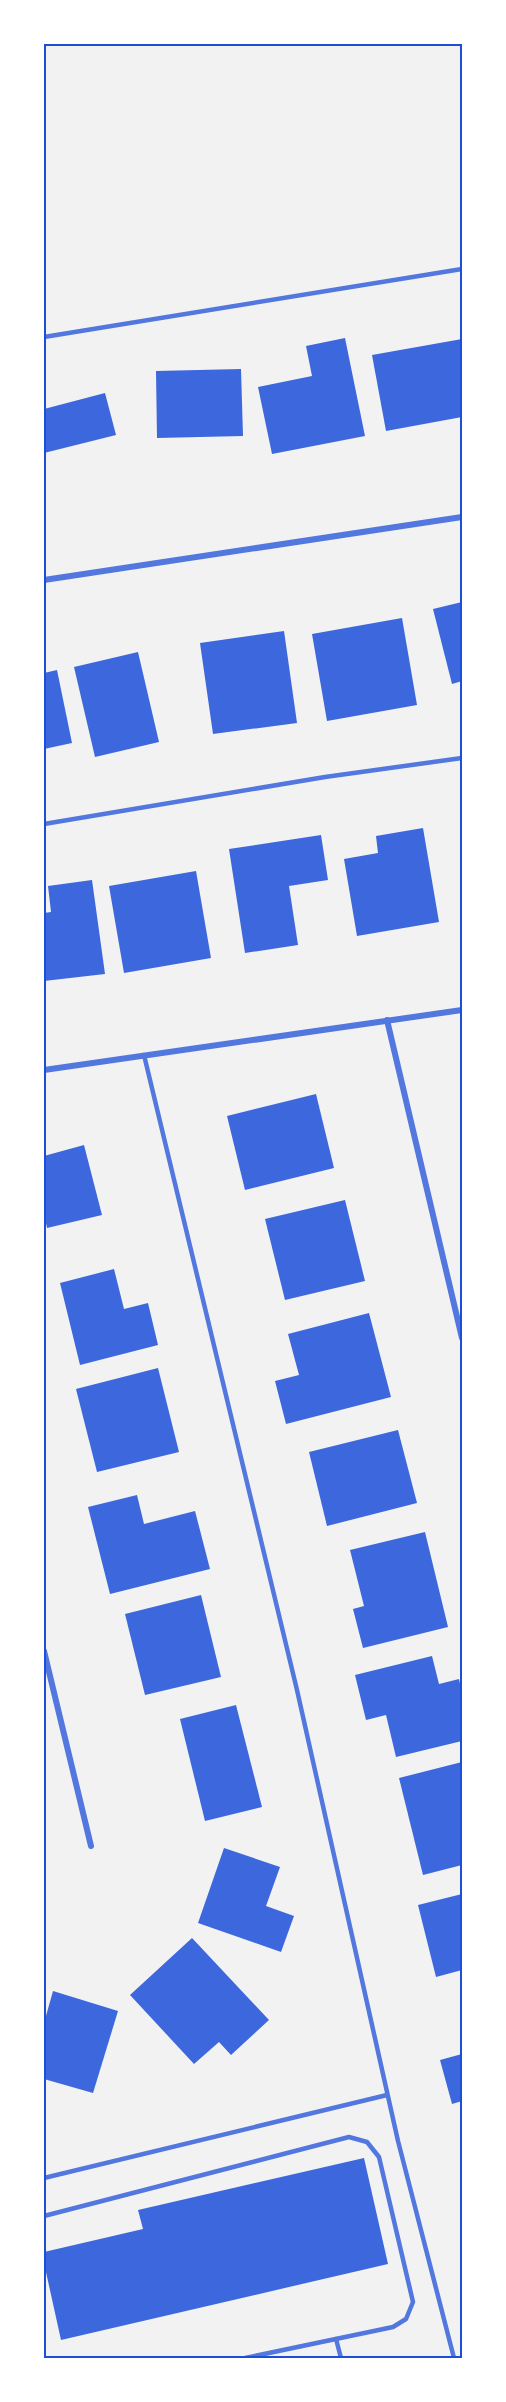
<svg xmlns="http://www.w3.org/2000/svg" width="506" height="2402" viewBox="0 0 506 2402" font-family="'Alegreya Sans',sans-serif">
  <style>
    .building { fill: #3d67dc }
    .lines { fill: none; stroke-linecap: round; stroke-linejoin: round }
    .service { stroke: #5277de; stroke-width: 4.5 }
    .minor { stroke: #5277de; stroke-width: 6 }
    .neatline { fill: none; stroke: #1d4ed8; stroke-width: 2 }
  </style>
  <rect width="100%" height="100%" fill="#f2f2f2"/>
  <g class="building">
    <path d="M345,338l20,98 -93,18 -14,-67 54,-11 -6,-30z"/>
    <path d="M462,339v78l-76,14 -14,-76z"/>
    <path d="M241,369l2,67 -86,2 -1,-67z"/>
    <path d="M105,393l11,42 -72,18v-44z"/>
    <path d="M462,602v79l-10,3 -19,-75z"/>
    <path d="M402,618l15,87 -90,16 -15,-87z"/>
    <path d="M284,631l13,92 -84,11 -13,-91z"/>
    <path d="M138,652l21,90 -64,15 -21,-90z"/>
    <path d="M57,670l15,73 -28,6v-76z"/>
    <path d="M423,828l16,94 -82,14 -13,-77 34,-6 -2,-17z"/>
    <path d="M321,835l7,45 -39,6 9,59 -53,8 -16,-104z"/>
    <path d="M196,871l15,87 -87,15 -15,-87z"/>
    <path d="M92,880l13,94 -61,7v-68l7,-1 -3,-26z"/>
    <path d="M316,1094l18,74 -89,22 -18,-74z"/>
    <path d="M84,1145l18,70 -55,13 -3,-15v-57z"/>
    <path d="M345,1200l20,81 -80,19 -20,-81z"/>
    <path d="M114,1269l10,40 24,-6 10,42 -78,20 -20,-82z"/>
    <path d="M369,1313l22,84 -105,27 -11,-43 24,-6 -11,-41z"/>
    <path d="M158,1368l21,84 -82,20 -21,-83z"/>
    <path d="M398,1430l19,73 -90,23 -18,-74z"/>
    <path d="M137,1495l7,29 51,-13 15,58 -100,25 -22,-87z"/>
    <path d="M425,1532l23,95 -85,21 -10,-39 11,-3 -14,-56z"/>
    <path d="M201,1595l20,82 -76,18 -20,-81z"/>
    <path d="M432,1656l7,28 20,-5 3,14v48l-66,16 -10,-42 -20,5 -11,-45z"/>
    <path d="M236,1705l26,102 -57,14 -25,-102z"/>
    <path d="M462,1762v103l-39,10 -24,-97z"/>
    <path d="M224,1848l56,19 -14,39 28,10 -13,36 -83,-29z"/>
    <path d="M462,1894v76l-26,7 -18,-72z"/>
    <path d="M192,1938l77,82 -38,35 -12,-13 -25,22 -64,-69z"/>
    <path d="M53,1991l65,20 -25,82 -49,-14v-56z"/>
    <path d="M462,2054v47l-10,3 -12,-44z"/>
    <path d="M364,2158l24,106 -327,76 -17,-77v-11l99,-23 -5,-19z"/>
  </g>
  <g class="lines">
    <g class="service">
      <path d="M44,337l418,-68"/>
      <path d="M44,824l281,-47 137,-19"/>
      <path d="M144,1055l153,635 101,451 56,217"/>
      <path d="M44,2178l343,-83"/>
      <path d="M44,2216l305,-79 18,5 12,15 34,145 -7,17 -13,8 -148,31"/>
      <path d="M336,2339l5,19"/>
    </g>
    <g class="minor">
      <path d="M44,580l418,-63"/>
      <path d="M387,1020l75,318"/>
      <path d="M44,1070l418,-60"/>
      <path d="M44,1651l47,195"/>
    </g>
  </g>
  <rect width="506" height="2402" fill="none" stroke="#ffffff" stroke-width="90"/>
  <rect x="45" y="45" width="416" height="2312" class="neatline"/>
</svg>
